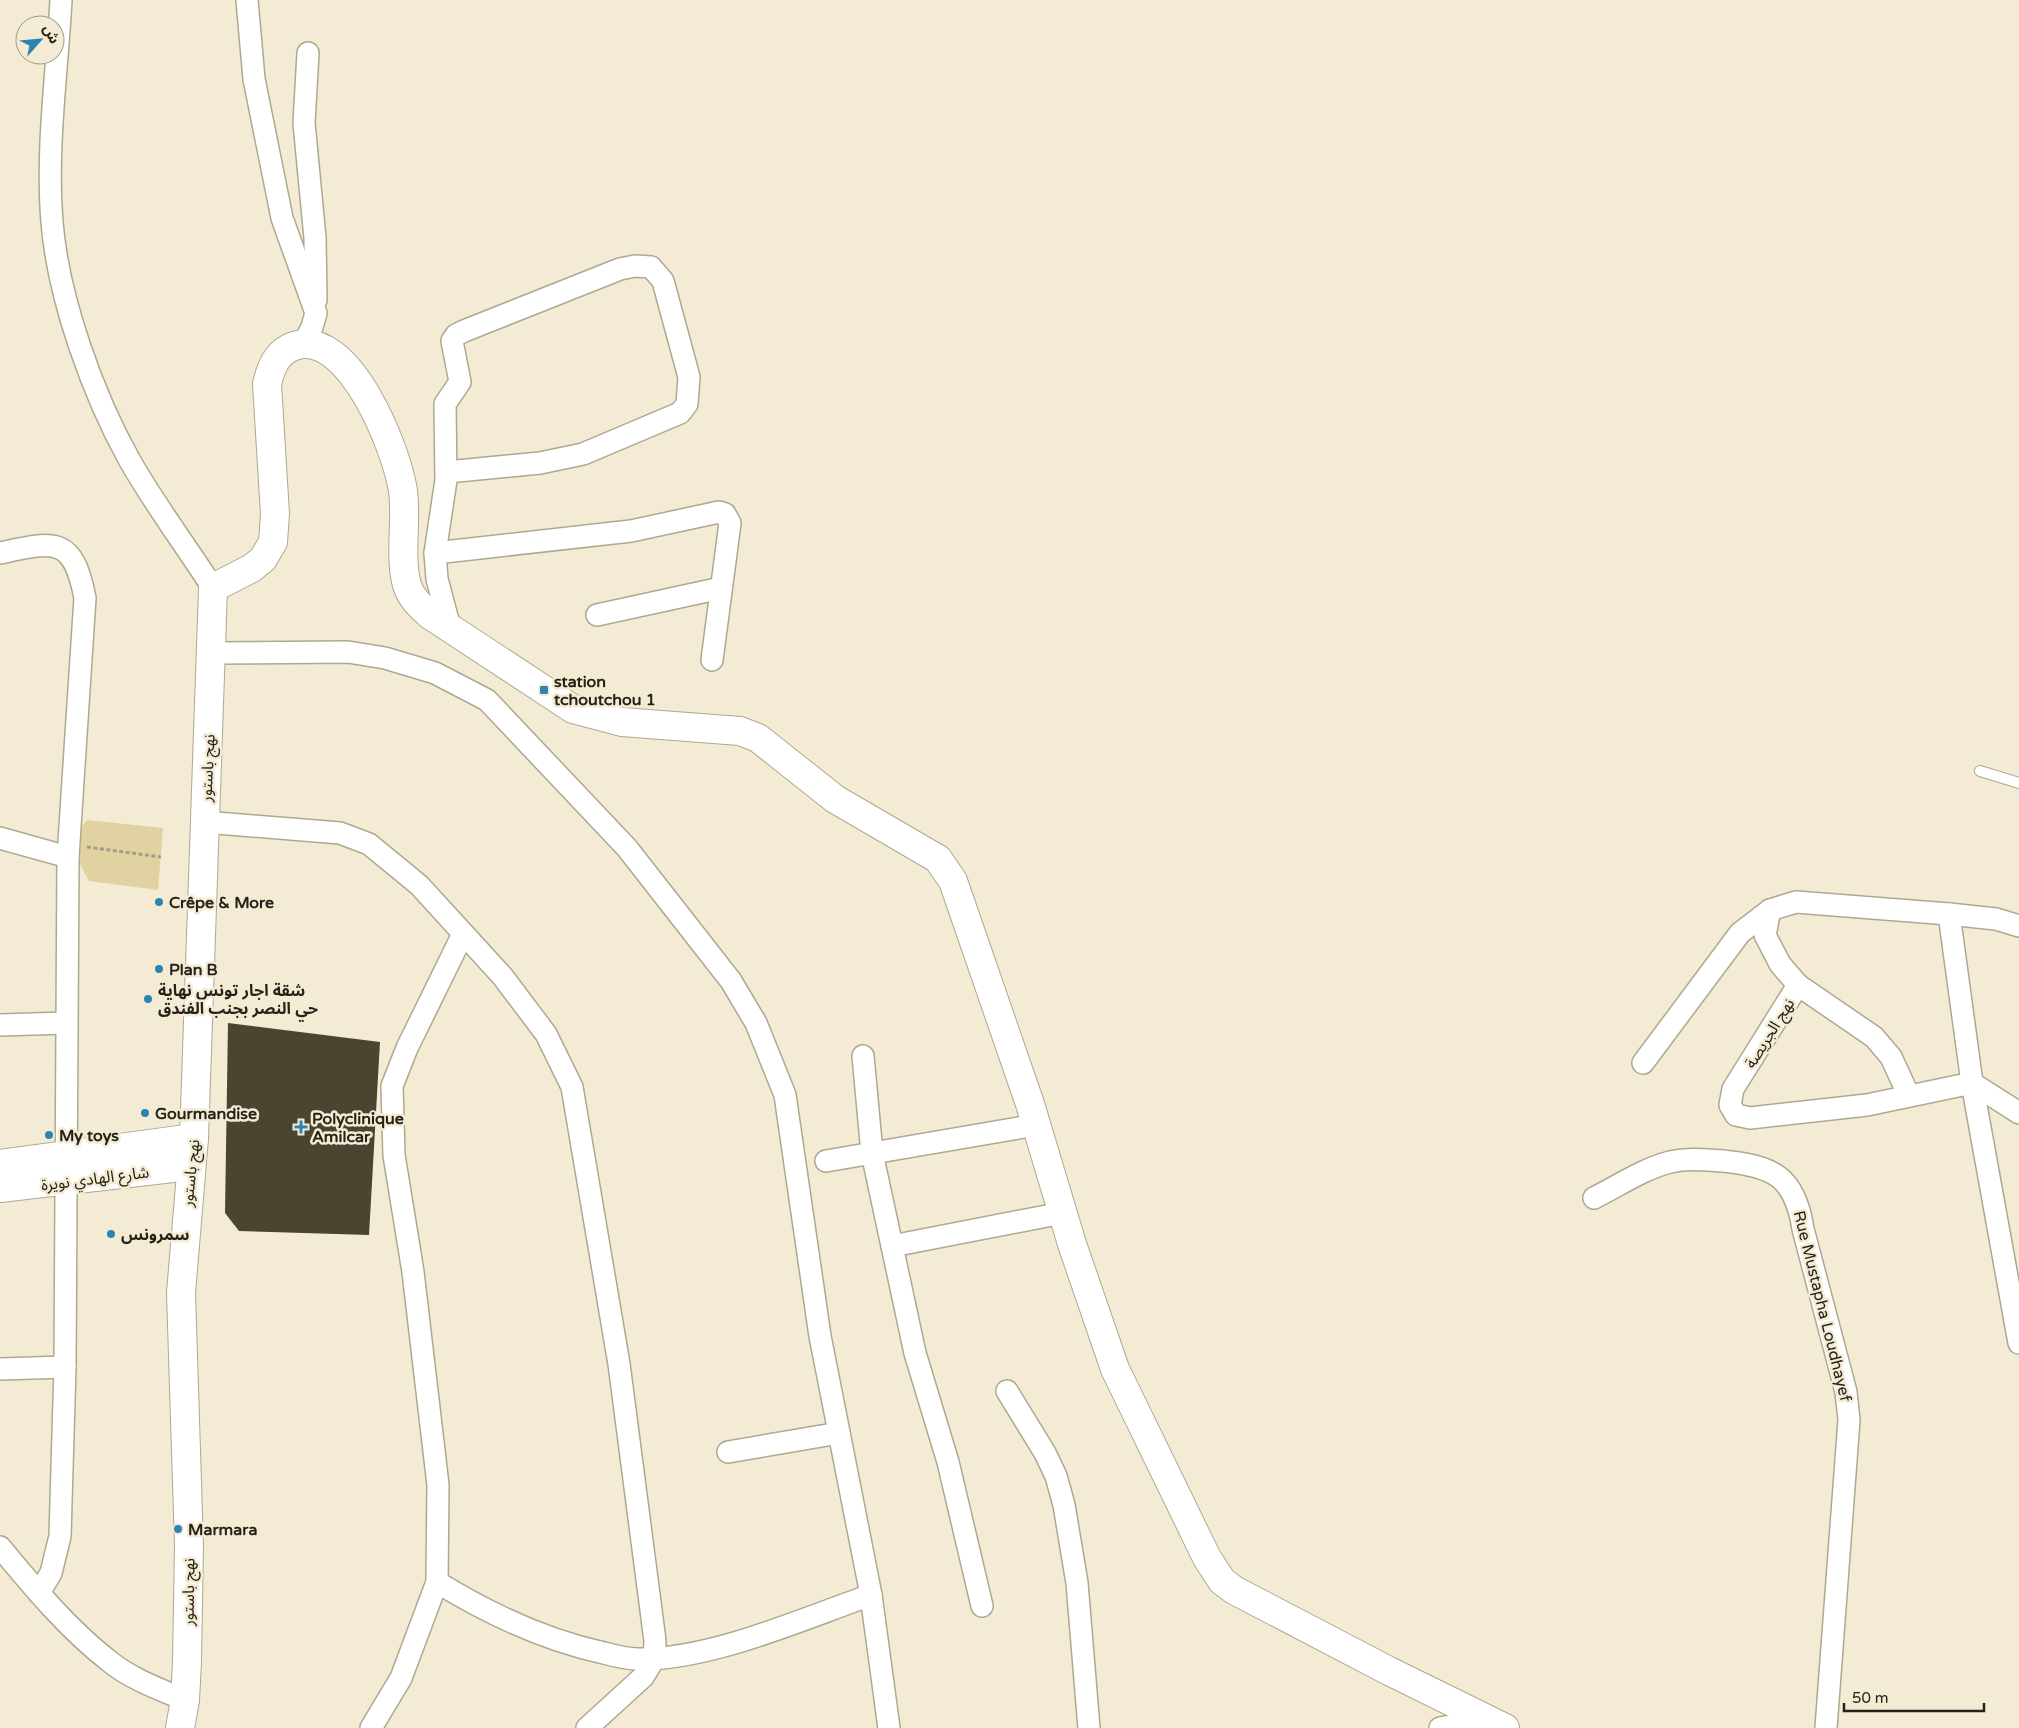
<svg xmlns="http://www.w3.org/2000/svg" width="2019" height="1728" viewBox="0 0 2019 1728" font-family="'Varela Round','Noto Sans Arabic',sans-serif">
  <style>
    .green { fill: #e1d2a2 }
    .building { fill: #4a4430 }
    .lines { fill: none; stroke-linecap: round; stroke-linejoin: round }
    .lane-casing { stroke: #afa891; stroke-width: 12 }
    .street-casing { stroke: #afa891; stroke-width: 24 }
    .secondary-casing { stroke: #afa891; stroke-width: 30 }
    .path { stroke: #a39d8a; stroke-width: 3; stroke-dasharray: 4 2.5; stroke-linecap: butt }
    .lane { stroke: #fff; stroke-width: 10 }
    .street { stroke: #fff; stroke-width: 21 }
    .secondary { stroke: #fff; stroke-width: 28 }
    .poi-dot { fill: #2c84b3; stroke: #f3ebd3; stroke-width: 2 }
    .labels { text-anchor: middle; stroke-width: 5; stroke-linejoin: round; paint-order: stroke }
    .poi-label { font-size: 16px; font-weight: bold; fill: #252219; stroke: #f3ebd3; text-anchor: start }
    .street-label { font-size: 16px; fill: #252219; stroke: #f3ebd3 }
  </style>
  <rect width="100%" height="100%" fill="#f3ebd3"/>
  <path class="green" d="M87,820l76,8 -5,62 -69,-9 -20,-37z"/>
  <path class="building" d="M228,1023l152,19 -11,193 -130,-4 -14,-18z"/>
  <g class="lines">
    <g class="lane-casing">
      <path id="lane" d="M1980,771l39,12"/>
    </g>
    <g class="street-casing">
      <g id="street">
        <path d="M61,0c-4,74 -15,148 -9,222 6,76 41,173 78,239 25,44 56,85 83,127"/>
        <path d="M247,0l7,79 28,139 34,95 -4,14 -8,16"/>
        <path d="M308,53l-4,70 11,115 1,62"/>
        <path d="M447,472l93,-9 43,-9 97,-41 7,-9 2,-27 -26,-96 -12,-14 -16,-1 -15,3 -156,62 -8,4 -4,6 8,41 -15,22 1,76 -11,73 2,26 13,49"/>
        <path d="M0,553c55,-12 73,-17 85,45l-17,259 -3,510 -5,169 -9,37 -12,20"/>
        <path d="M435,553l196,-22 88,-19 6,2 5,9 -18,137"/>
        <path d="M597,615l124,-27"/>
        <path d="M212,653l136,-1 37,6 50,15 52,27 140,148 104,133 25,42 29,72 35,241 51,259 18,133"/>
        <path d="M204,822l136,11 29,11 50,41 84,92 43,57 26,53 47,277 36,277 -1,18 -11,18 -56,51"/>
        <path d="M0,838l68,19"/>
        <path d="M1949,914l23,169 47,30"/>
        <path d="M2019,926l-23,-7 -47,-5 -153,-12 -26,8 -5,25 15,29 18,21 -65,104 -3,16 6,10 14,3 117,-13 105,-22 47,260"/>
        <path d="M1798,985l76,52 17,20 18,39"/>
        <path d="M0,1025l66,-2"/>
        <path d="M863,1056l9,97 43,200 33,109 34,144"/>
        <path d="M1643,1063l97,-130 30,-23"/>
        <path d="M826,1161l210,-36"/>
        <path d="M1594,1198c24,-12 49,-29 76,-36 18,-4 35,-2 53,-1 50,5 72,15 80,68l43,163 3,28 -23,308"/>
        <path d="M892,1246l170,-33"/>
        <path d="M0,1369l65,-2"/>
        <path d="M1007,1391l38,62 11,23 8,29 13,78 12,145"/>
        <path d="M728,1452l111,-19"/>
        <path d="M0,1547c33,40 68,82 109,114 22,18 50,28 76,39"/>
        <path d="M437,1582c52,32 107,58 167,71 11,3 22,6 34,6 73,1 164,-40 233,-64"/>
        <path d="M371,1728l30,-50 36,-96 1,-97 -25,-213 -19,-117 -2,-69 15,-38 56,-114"/>
        <path d="M1440,1728l47,-9"/>
      </g>
    </g>
    <g class="secondary-casing">
      <g id="secondary">
        <path d="M0,1164l194,-26"/>
        <path d="M0,1188l190,-22"/>
        <path d="M180,1728l5,-28 2,-38 2,-117 -8,-252 13,-155 19,-550 39,-20 11,-9 10,-17 2,-28 -8,-130c4,-17 10,-32 27,-38 55,-19 103,104 109,145 4,31 -4,65 4,94 4,13 13,21 23,30l143,94 49,13 118,9 18,7 77,61 103,60 15,22 77,223 42,140 43,125 92,189 15,23 12,9 155,81 116,57"/>
      </g>
    </g>
    <path class="path" d="M87,847l74,10"/>
    <use href="#lane" class="lane"/>
    <use href="#street" class="street"/>
    <use href="#secondary" class="secondary"/>
  </g>
  <g class="poi-dot">
    <rect x="539" y="685" width="10" height="10" rx="2.5"/>
    <circle cx="159" cy="902" r="5"/>
    <circle cx="159" cy="969" r="5"/>
    <circle cx="148" cy="999" r="5"/>
    <circle cx="145" cy="1113" r="5"/>
    <path d="M298.5 1119.5h5v5h5v5h-5v5h-5v-5h-5v-5h5z"/>
    <circle cx="49" cy="1135" r="5"/>
    <circle cx="111" cy="1234" r="5"/>
    <circle cx="178" cy="1529" r="5"/>
  </g>
  <g class="labels">
    <g class="poi-label">
      <text x="554" y="687">station<tspan x="554" dy="18">tchoutchou 1</tspan></text>
      <text x="169" y="908">Crêpe &amp; More</text>
      <text x="169" y="975">Plan B</text>
      <text x="158" y="996">شقة اجار تونس نهاية<tspan x="158" dy="18">حي النصر بجنب الفندق</tspan></text>
      <text x="155" y="1119">Gourmandise</text>
      <text x="312" y="1124">Polyclinique<tspan x="312" dy="18">Amilcar</tspan></text>
      <text x="59" y="1141">My toys</text>
      <text x="121" y="1240">سمرونس</text>
      <text x="188" y="1535">Marmara</text>
    </g>
    <g class="street-label">
      <text transform="translate(207 768) rotate(-87)" y="6">نهج باستور</text>
      <text transform="translate(1769 1033) rotate(-58)" y="6">نهج الجريصة</text>
      <text transform="translate(190 1173) rotate(-84)" y="6">نهج باستور</text>
      <text transform="translate(95 1178) rotate(-7)" y="6">شارع الهادي نويرة</text>
      <text transform="translate(1823 1306) rotate(76)" y="6">Rue Mustapha Loudhayef</text>
      <text transform="translate(188 1592) rotate(-89)" y="6">نهج باستور</text>
    </g>
  </g>
  <g transform="translate(40 40) rotate(63)"><circle r="24" fill="#f3ebd3" stroke="#a19b89"/>
  <path d="M0-4L9 19L0 12L-9 19Z" fill="#2c84b3"/>
  <text y="-8" font-size="14" font-weight="bold" text-anchor="middle" fill="#252219">ش</text>
  </g>
  <path d="M1844 1703v8h140v-8" fill="none" stroke="#252219" stroke-width="2.5"/>
  <text x="1852" y="1703" font-size="15" fill="#252219" stroke="#f3ebd3" stroke-width="4" paint-order="stroke">50 m</text>
</svg>
